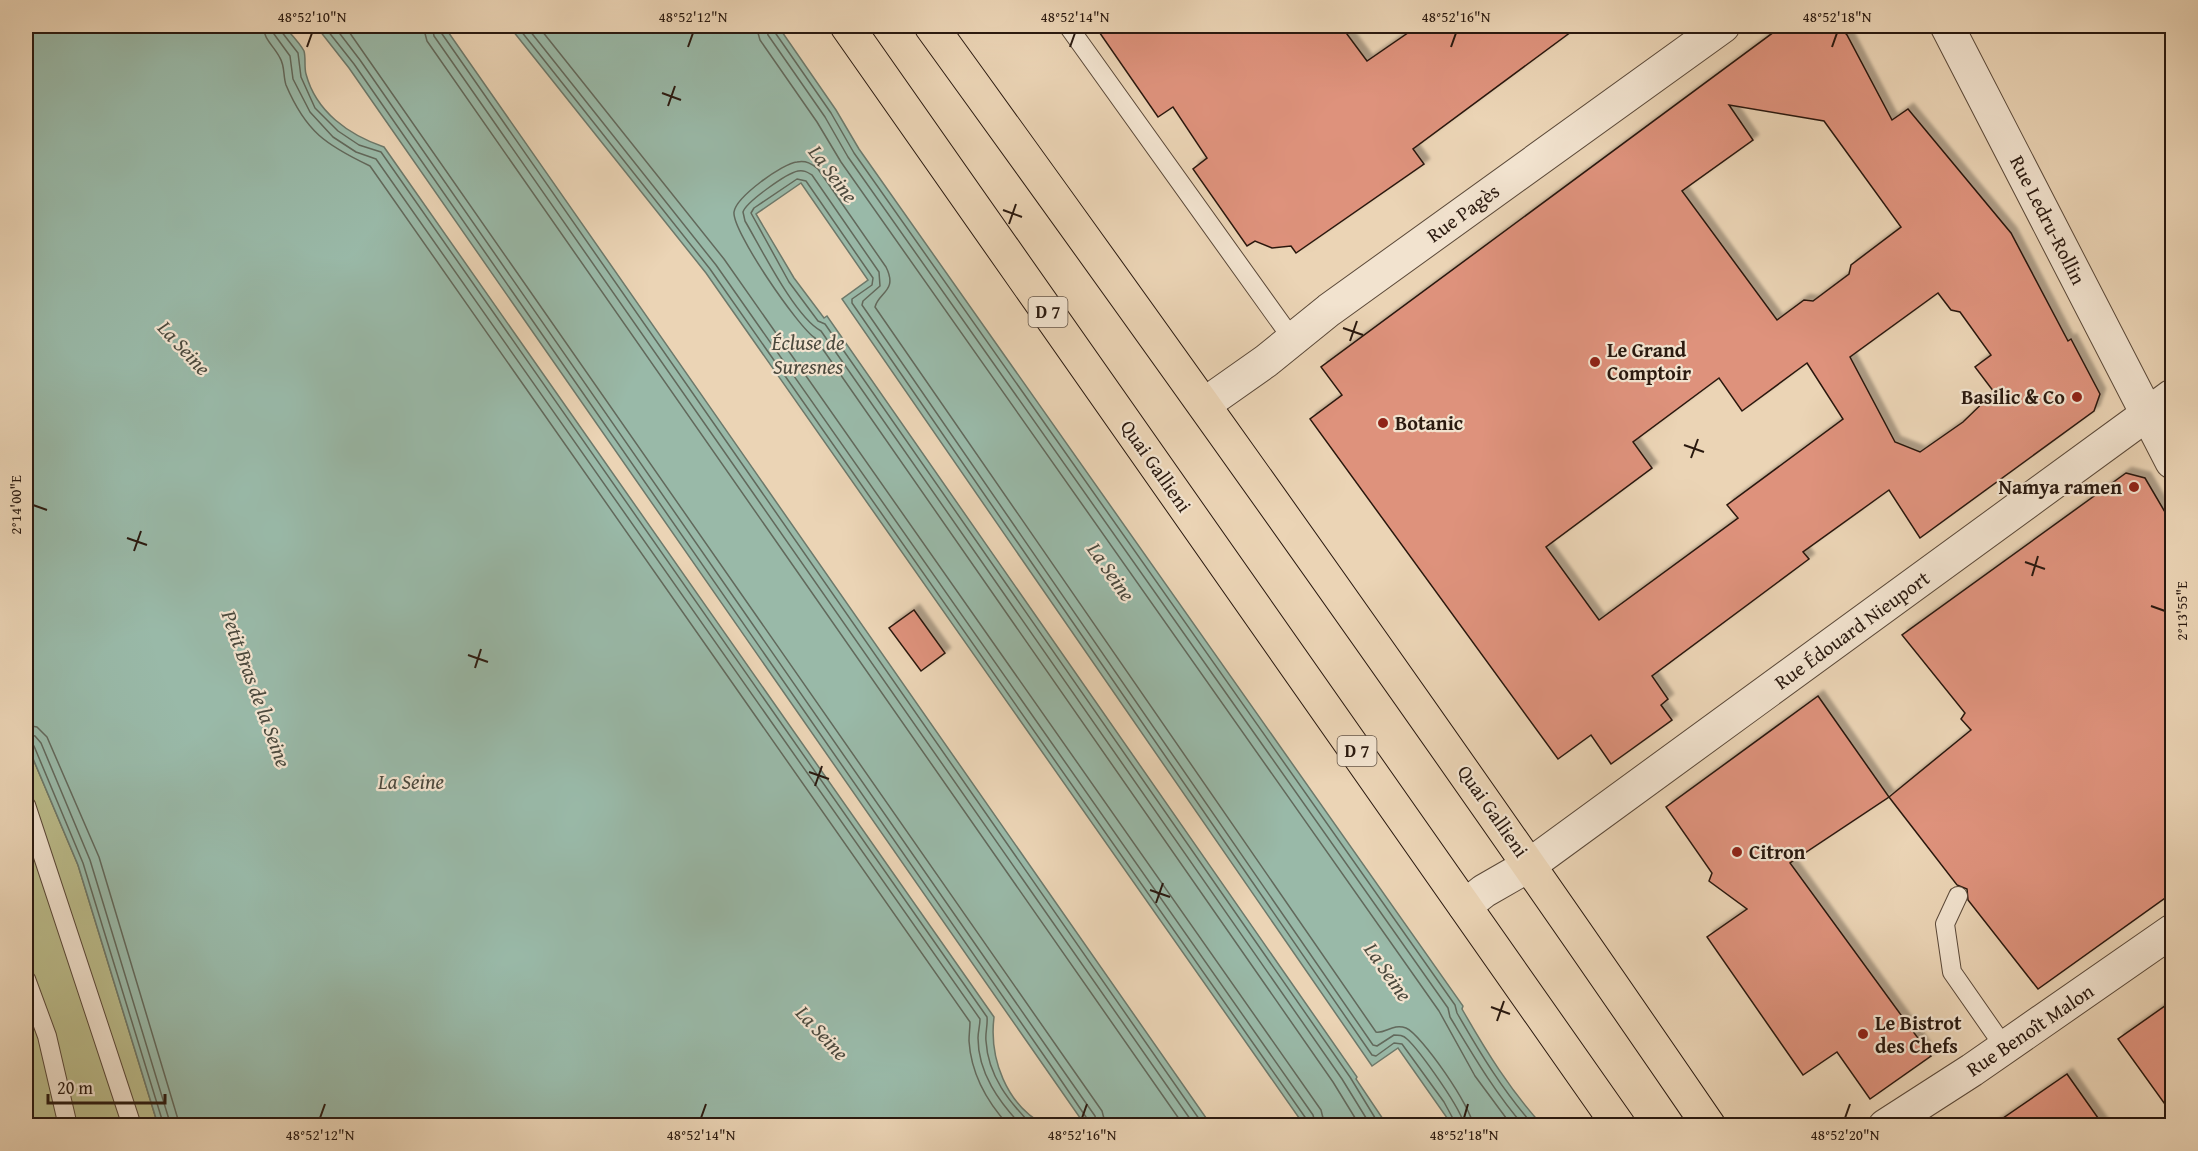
<svg xmlns="http://www.w3.org/2000/svg" width="2198" height="1151" viewBox="0 0 2198 1151" font-family="'Gentium Book Plus',serif">
  <style>
    .green { fill: #bbbc8b; stroke: #726a4d; stroke-width: 1.5 }
    .water { fill: #99b9a8; stroke: #6d796b; stroke-width: 1.5 }
    .lines { fill: none; stroke-linecap: round; stroke-linejoin: round }
    .shore { stroke: #62695c; stroke-width: 1.5 }
    .building { fill: #de927b; stroke: #2a190f; stroke-width: 1.5; fill-rule: evenodd; filter: url(#shadow) }
    .service-casing { stroke: #5a4838; stroke-width: 20 }
    .minor-casing { stroke: #5a4838; stroke-width: 35 }
    .primary-casing { stroke: #2a190f; stroke-width: 35 }
    .service { stroke: #f2e3cf; stroke-width: 18 }
    .minor { stroke: #f2e3cf; stroke-width: 33 }
    .primary { stroke: #ebd4b5; stroke-width: 33 }
    .ticks { fill: none; stroke: #2a190f; stroke-width: 2 }
    .poi-dot { fill: #8f2418; stroke: #f2e3cf; stroke-width: 2 }
    .labels { text-anchor: middle; stroke-width: 4.5; stroke-linejoin: round; paint-order: stroke }
    .shield { fill: #f2e3cf; stroke: #665649; stroke-width: 1.5 }
    .shield-label { font-size: 18px; font-weight: bold; fill: #2a190f }
    .street-label { font-size: 20px; fill: #2a190f; stroke: #f2e3cf }
    .poi-label { font-size: 20px; font-weight: bold; fill: #2a190f; stroke: #f2e3cf; text-anchor: start }
    .water-label { font-size: 21px; font-style: italic; fill: #4b493d; stroke: #f2e3cf }
    .neatline { fill: none; stroke: #2a190f; stroke-width: 2 }
    .ticks-label { font-size: 15px; text-anchor: middle; fill: #2a190f }
  </style>
  <defs>
    <filter id="shadow"><feDropShadow dx="5.5" dy="-5.5" stdDeviation="1.5" flood-color="#0004"/></filter>
  </defs>
  <rect width="100%" height="100%" fill="#ebd4b5"/>
  <filter id="stains"><feTurbulence type="fractalNoise" baseFrequency=".00333" numOctaves="4"/><feColorMatrix values="0 0 0 0 .2 0 0 0 0 .09 0 0 0 0 .02 0 0 0 .5 -.17"/></filter>
  <radialGradient id="worn" r=".72"><stop offset=".6" stop-color="#630" stop-opacity="0"/><stop offset="1" stop-color="#630" stop-opacity=".3"/></radialGradient>
  <path class="green" d="M26,742l52,123 80,260h-132z"/>
  <g class="water">
    <path d="M26,26h258c6,7 16,17 20,25 2,7 0,16 2,23 10,38 43,61 78,73l610,870c-5,41 12,88 51,108h-887l-80,-260 -52,-123z"/>
    <path d="M316,26h128l767,1099h-126l-736,-1057z"/>
    <path d="M509,26h269l58,84 23,39 604,857 -1,3c24,42 48,81 80,116h-90l-54,-77 -26,18 -530,-767 26,-19 -67,-97 -45,31 38,64 30,40 3,-2 530,761 -1,2 31,46h-83l-598,-852z"/>
  </g>
  <g class="lines">
    <g class="shore">
      <path d="M263,26c1,14 11,20 17,32 5,8 3,18 6,27 20,47 40,60 84,81l600,856c0,6 -1,12 -1,19 2,32 18,61 40,85"/>
      <path d="M272,26l2,8 16,22 3,23 17,33 23,25 23,15 20,7 604,860c0,7 -2,13 -2,19 0,35 21,64 44,88"/>
      <path d="M280,26l1,5 17,22 3,24 14,31 23,23 21,14 22,7 606,865c1,8 -2,16 -1,24 2,35 23,61 47,85"/>
      <path d="M324,26l30,38 700,1006 34,50 1,6"/>
      <path d="M334,26l26,34 700,1006 35,50 2,10"/>
      <path d="M345,26l722,1035 35,50 4,15"/>
      <path d="M423,26l4,15 757,1085"/>
      <path d="M432,26l2,10 761,1090"/>
      <path d="M439,26l1,5 764,1095"/>
      <path d="M517,26l193,243 597,851 2,6"/>
      <path d="M526,26l190,239 597,850 3,11"/>
      <path d="M538,26l186,233 597,851 4,16"/>
      <path d="M756,26l4,14 57,82 24,40 598,849 36,65 37,50"/>
      <path d="M766,26l2,9 57,82 23,40 600,851 2,9c23,38 45,76 74,109"/>
      <path d="M773,26l1,5 57,82 23,40 601,852 2,8c23,40 46,78 77,113"/>
      <path d="M26,725l11,2 10,10 52,120 81,269"/>
      <path d="M26,734l9,2 6,7 49,117 81,266"/>
      <path d="M26,742l8,4 49,117 81,263"/>
      <path d="M1360,1126l-27,-44 -518,-744c-17,-11 -83,-107 -81,-126 2,-15 49,-49 63,-50 9,-2 15,2 21,7l68,98c12,24 -7,25 -11,40l501,725c9,2 17,-9 30,-4 15,6 67,81 67,98"/>
      <path d="M1371,1126l-29,-47 -521,-748c-26,-14 -60,-83 -76,-110l-2,-9c3,-10 44,-39 55,-41 6,-1 9,1 14,4l67,97 1,14 -17,15 -1,4 511,740 4,1 17,-11c5,0 9,0 13,4 12,11 57,73 57,87"/>
      <path d="M1380,1126l-30,-49 -525,-753 -7,-3 -29,-39 -38,-69 3,-5 43,-29 9,2 67,97 -1,7 -20,14v4l520,752 4,1 18,-13 8,1 42,58 13,24"/>
    </g>
  </g>
  <g class="building">
    <path d="M1095,26h246l26,35 51,-35h161l-166,123 11,15 -128,89 -5,-7 -19,2 -17,-7 -8,5 -54,-77 14,-11 -34,-51 -15,10z"/>
    <path d="M1782,26h57l8,9 45,85 16,-11 103,124 57,108 3,-2 29,55 -6,17 -174,127 -31,-48 -86,62 6,7 -157,117 16,23 -7,6 11,15 -61,44 -20,-29 -33,24 -248,-340 32,-24 -21,-28zM1729,105l95,16 77,106 -50,38 -2,9 -36,27 -9,-1 -27,20 -95,-129 71,-51zM1938,293l13,17 9,2 31,43 -16,12 19,25 -31,30 -43,30 -25,-10 -45,-85zM1807,363l36,56 -116,86 11,13 -139,102 -53,-73 106,-79 -19,-26 86,-64 23,33z"/>
    <path d="M2126,473l19,5 27,46v369l-134,96 -70,-89 -1,-11 -10,-4 -68,-88 82,-67 -10,-11 4,-6 -63,-78z"/>
    <path d="M914,610l31,43 -24,18 -32,-43z"/>
    <path d="M1818,696l71,101 -99,66 141,193 -61,43 -33,-47 -34,23 -96,-138 40,-28 -38,-28 3,-8 -46,-66z"/>
    <path d="M2172,1001v113l-54,-75z"/>
    <path d="M2067,1074l36,51h-110z"/>
  </g>
  <g class="lines">
    <g class="service-casing">
      <g id="service">
        <path d="M1068,26l225,314"/>
        <path d="M26,805l106,321"/>
        <path d="M1958,896l-13,28 7,48 53,76"/>
        <path d="M26,979l21,57 21,90"/>
      </g>
    </g>
    <g class="minor-casing">
      <g id="minor">
        <path d="M1947,26l225,436"/>
        <path d="M1205,404l61,-43 63,-51 394,-284"/>
        <path d="M1465,906l19,-15 47,-27 641,-468"/>
        <path d="M1885,1126l87,-56 200,-139"/>
      </g>
    </g>
    <g class="primary-casing">
      <g id="primary">
        <path d="M847,26l772,1100"/>
        <path d="M931,26c263,363 524,729 778,1100"/>
      </g>
    </g>
    <use href="#service" class="service"/>
    <use href="#minor" class="minor"/>
    <use href="#primary" class="primary"/>
  </g>
  <path class="ticks" d="M307,47l5,-14M688,47l5,-14M1070,47l5,-14M1451,47l5,-14M1832,47l5,-14M662,93l19,7M668,106l7,-20M1003,210l19,7M1009,224l7,-20M1343,328l20,7M1350,341l7,-20M1684,445l20,7M1691,458l7,-19M33,505l14,5M127,538l20,7M134,551l7,-20M2025,562l20,7M2032,576l6,-20M2151,606l14,5M468,655l20,7M475,668l6,-19M809,772l20,7M815,786l7,-20M1150,890l20,7M1156,903l7,-20M1491,1007l19,7M1497,1021l7,-20M320,1118l5,-14M701,1118l5,-14M1082,1118l5,-14M1464,1118l4,-14M1845,1118l5,-14"/>
  <g class="poi-dot">
    <circle cx="1595" cy="362" r="6"/>
    <circle cx="2077" cy="397" r="6"/>
    <circle cx="1383" cy="423" r="6"/>
    <circle cx="2134" cy="487" r="6"/>
    <circle cx="1737" cy="852" r="6"/>
    <circle cx="1863" cy="1034" r="6"/>
  </g>
  <g class="labels">
    <g class="shield">
      <rect x="1028.5" y="297" width="39" height="30" rx="4.5"/>
      <rect x="1337.5" y="736" width="39" height="30" rx="4.5"/>
    </g>
    <g class="shield-label">
      <text x="1048" y="318">D 7</text>
      <text x="1357" y="757">D 7</text>
    </g>
    <g class="street-label">
      <text transform="translate(1463 213) rotate(-36)" y="7">Rue Pagès</text>
      <text transform="translate(2048 220) rotate(63)" y="7">Rue Ledru-Rollin</text>
      <text transform="translate(1156 466) rotate(55)" y="7">Quai Gallieni</text>
      <text transform="translate(1852 630) rotate(-36)" y="7">Rue Édouard Nieuport</text>
      <text transform="translate(1493 811) rotate(55)" y="7">Quai Gallieni</text>
      <text transform="translate(2030 1030) rotate(-34)" y="7">Rue Benoît Malon</text>
    </g>
    <g class="poi-label">
      <text x="1607" y="357">Le Grand<tspan x="1607" dy="23">Comptoir</tspan></text>
      <text x="2065" y="404" text-anchor="end">Basilic &amp; Co</text>
      <text x="1395" y="430">Botanic</text>
      <text x="2122" y="494" text-anchor="end">Namya ramen</text>
      <text x="1749" y="859">Citron</text>
      <text x="1875" y="1030">Le Bistrot<tspan x="1875" dy="23">des Chefs</tspan></text>
    </g>
    <g class="water-label">
      <text transform="translate(833 174) rotate(53)" y="7">La Seine</text>
      <text x="808" y="350">Écluse de<tspan x="808" dy="24">Suresnes</tspan></text>
      <text transform="translate(184 348) rotate(47)" y="7">La Seine</text>
      <text transform="translate(1111 572) rotate(55)" y="7">La Seine</text>
      <text transform="translate(256 689) rotate(70)" y="7">Petit Bras de la Seine</text>
      <text x="411" y="789">La Seine</text>
      <text transform="translate(1388 972) rotate(55)" y="7">La Seine</text>
      <text transform="translate(822 1033) rotate(47)" y="7">La Seine</text>
    </g>
  </g>
  <rect width="2198" height="1151" fill="none" stroke="#ebd4b5" stroke-width="66"/>
  <path d="M48 1094v9h117v-9" fill="none" stroke="#2a190f" stroke-width="3"/>
  <text x="57" y="1094" font-size="18" fill="#2a190f" stroke="#f2e3cf" stroke-width="4.5" paint-order="stroke">20 m</text>
  <rect x="33" y="33" width="2132" height="1085" class="neatline"/>
  <g class="ticks-label">
    <text x="312" y="22">48°52'10"N</text>
    <text x="693" y="22">48°52'12"N</text>
    <text x="1075" y="22">48°52'14"N</text>
    <text x="1456" y="22">48°52'16"N</text>
    <text x="1837" y="22">48°52'18"N</text>
    <text transform="translate(16 505) rotate(-90)" y="5">2°14'00"E</text>
    <text transform="translate(2182 611) rotate(-90)" y="5">2°13'55"E</text>
    <text x="320" y="1140">48°52'12"N</text>
    <text x="701" y="1140">48°52'14"N</text>
    <text x="1082" y="1140">48°52'16"N</text>
    <text x="1464" y="1140">48°52'18"N</text>
    <text x="1845" y="1140">48°52'20"N</text>
  </g>
  <rect width="100%" height="100%" filter="url(#stains)"/>
  <rect width="100%" height="100%" fill="url(#worn)"/>
</svg>
